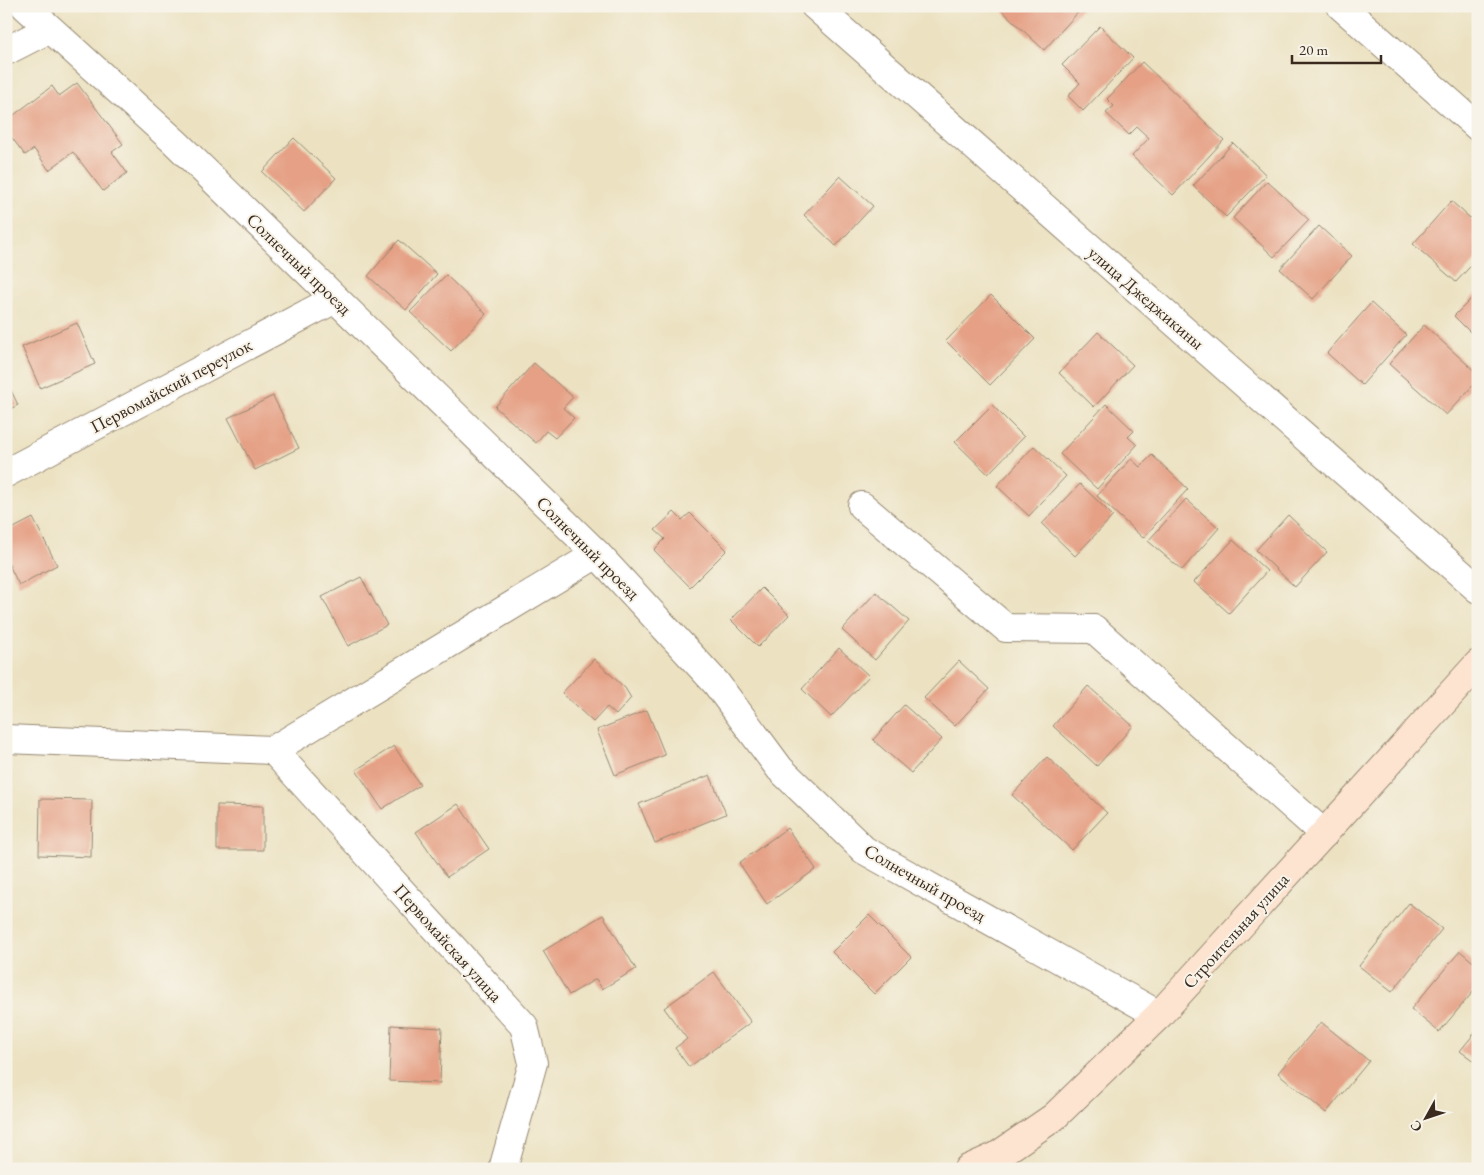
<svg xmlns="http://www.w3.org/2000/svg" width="1484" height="1175" viewBox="0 0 1484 1175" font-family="'EB Garamond',serif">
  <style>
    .building { fill: #e5a085 }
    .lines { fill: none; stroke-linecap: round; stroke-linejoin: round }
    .street-casing { stroke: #948670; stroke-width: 30 }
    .secondary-casing { stroke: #948670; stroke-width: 30 }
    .street { stroke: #fff; stroke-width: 28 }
    .secondary { stroke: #fde4d1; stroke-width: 28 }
    .labels { text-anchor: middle; stroke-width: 4; stroke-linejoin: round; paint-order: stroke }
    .street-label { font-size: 18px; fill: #3b2a1e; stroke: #f7f3e8 }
  </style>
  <rect width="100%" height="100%" fill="#f7f3e8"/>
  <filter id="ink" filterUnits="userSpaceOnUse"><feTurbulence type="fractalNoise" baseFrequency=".02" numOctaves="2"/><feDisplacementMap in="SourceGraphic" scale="10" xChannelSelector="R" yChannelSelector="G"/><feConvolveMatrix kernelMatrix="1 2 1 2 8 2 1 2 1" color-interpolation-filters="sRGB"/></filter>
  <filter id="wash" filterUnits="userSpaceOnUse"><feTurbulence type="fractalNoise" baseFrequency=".0096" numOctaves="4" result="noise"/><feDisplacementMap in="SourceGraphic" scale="20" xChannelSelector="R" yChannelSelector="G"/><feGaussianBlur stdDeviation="1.12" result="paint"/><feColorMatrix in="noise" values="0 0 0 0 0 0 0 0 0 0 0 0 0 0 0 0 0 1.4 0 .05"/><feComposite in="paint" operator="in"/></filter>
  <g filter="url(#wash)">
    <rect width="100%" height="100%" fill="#ece2c2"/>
    <g id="blocks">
      <g class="building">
        <path d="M997,6h81l3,3 -37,41z"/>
        <path d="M1100,26l33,32 -50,53 -15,-15 12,-13 -18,-18z"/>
        <path d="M1142,62l82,78 -51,55 -41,-39 17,-18 -12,-11 -8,8 -23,-22 8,-7 -7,-7z"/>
        <path d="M77,83l46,61 -11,8 15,21 -24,18 -30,-39 -24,18 -15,-21 -9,6 -19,-25v-9l46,-35 7,10z"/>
        <path d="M294,138l42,40 -32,34 -42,-40z"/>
        <path d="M1233,143l33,32 -40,42 -33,-31z"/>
        <path d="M840,176l33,30 -37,40 -32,-31z"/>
        <path d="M1267,181l42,39 -35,37 -41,-39z"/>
        <path d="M1451,201l27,24v33l-22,24 -43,-38z"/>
        <path d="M1319,226l33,30 -39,43 -33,-30z"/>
        <path d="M399,240l38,34 -31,36 -38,-34z"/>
        <path d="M446,275l40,39 -35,37 -41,-39z"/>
        <path d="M1478,292v48l-24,-24z"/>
        <path d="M991,295l44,44 -45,46 -44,-44z"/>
        <path d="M1371,303l35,32 -44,50 -35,-32z"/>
        <path d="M77,323l18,41 -55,24 -18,-41z"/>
        <path d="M1424,325l54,49v6l-32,35 -57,-51z"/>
        <path d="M1098,332l35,33 -39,42 -35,-34z"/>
        <path d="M534,363l39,34 -10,11 11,10 -19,20 -9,-7 -10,12 -41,-36z"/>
        <path d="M6,380l12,25 -12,6z"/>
        <path d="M273,396l26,52 -44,22 -27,-52z"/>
        <path d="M1106,404l28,27 -6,6 9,8 -40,44 -37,-35z"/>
        <path d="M992,405l32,32 -36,37 -33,-32z"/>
        <path d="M1034,446l32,30 -37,40 -32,-30z"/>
        <path d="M1152,455l36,34 -45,49 -46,-42 34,-37 9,8z"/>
        <path d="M1080,484l33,32 -38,40 -33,-32z"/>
        <path d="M1186,499l33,29 -37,42 -34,-29z"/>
        <path d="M674,512l8,8 8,-7 37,37 -37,37 -36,-37 11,-11 -10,-9z"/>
        <path d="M1288,515l39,37 -32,35 -39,-37z"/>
        <path d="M33,518l24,47 -38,20 -13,-26v-27z"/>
        <path d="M1233,540l34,31 -38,42 -35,-31z"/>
        <path d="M361,577l26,48 -39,21 -26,-49z"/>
        <path d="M762,588l27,27 -31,32 -27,-27z"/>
        <path d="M876,592l33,29 -34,39 -33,-30z"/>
        <path d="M839,648l30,28 -38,41 -29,-28z"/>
        <path d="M594,659l31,29 6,10 -15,17 -9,-8 -14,15 -31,-29z"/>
        <path d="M959,661l30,28 -34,37 -31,-28z"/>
        <path d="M1088,686l45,40 -36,40 -44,-40z"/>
        <path d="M904,705l38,34 -31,34 -38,-33z"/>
        <path d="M647,710l18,45 -50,20 -18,-45z"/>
        <path d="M394,746l26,39 -38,24 -26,-39z"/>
        <path d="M1047,757l60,56 -35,37 -60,-55z"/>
        <path d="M710,775l16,39 -71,29 -16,-39z"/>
        <path d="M40,799l52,1 -1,57 -52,-2z"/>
        <path d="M458,804l31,45 -42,28 -31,-45z"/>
        <path d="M217,805l46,1v44h-46z"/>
        <path d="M787,828l29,41 -49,35 -28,-41z"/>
        <path d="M1409,903l33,26 -50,63 -33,-26z"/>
        <path d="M603,915l33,54 -34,20 -6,-10 -27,16 -26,-44z"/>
        <path d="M869,915l42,42 -37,37 -42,-42z"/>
        <path d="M1460,951l18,15v20l-39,46 -28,-23z"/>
        <path d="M714,972l37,50 -62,45 -14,-19 12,-9 -23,-31z"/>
        <path d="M1321,1022l48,39 -43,52 -48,-40z"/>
        <path d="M391,1025l51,3 -2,55 -51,-2z"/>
        <path d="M1478,1029v35l-18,-13z"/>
        <path d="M1478,1157v12h-10z"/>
      </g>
    </g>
  </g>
  <g filter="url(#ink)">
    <use href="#blocks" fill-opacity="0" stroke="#948670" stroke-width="1"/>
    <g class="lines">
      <g class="street-casing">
        <g id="street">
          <path d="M25,6l150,136 422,412 119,129 64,86 84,81 295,165"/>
          <path d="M815,6l663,583"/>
          <path d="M1341,6l137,121"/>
          <path d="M6,51l43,-22"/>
          <path d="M6,473l329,-174"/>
          <path d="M862,506l144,122 88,1 230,205"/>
          <path d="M6,739l267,11 324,-196"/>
          <path d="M273,750l251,276 9,37 -30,106"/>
        </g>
      </g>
      <g class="secondary-casing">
        <path id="secondary" d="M968,1169l29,-13 57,-39 105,-102 319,-351"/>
      </g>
      <use href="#street" class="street"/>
      <use href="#secondary" class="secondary"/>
    </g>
  </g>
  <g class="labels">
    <g class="street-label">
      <text transform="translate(299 264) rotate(44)" y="6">Солнечный проезд</text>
      <text transform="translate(1146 298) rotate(41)" y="6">улица Джеджикины</text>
      <text transform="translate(171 386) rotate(-28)" y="6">Первомайский переулок</text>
      <text transform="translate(588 548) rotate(45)" y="6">Солнечный проезд</text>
      <text transform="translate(925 883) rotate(30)" y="6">Солнечный проезд</text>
      <text transform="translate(1236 931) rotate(-48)" y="6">Строительная улица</text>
      <text transform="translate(448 943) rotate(48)" y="6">Первомайская улица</text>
    </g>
  </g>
  <rect width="1484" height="1175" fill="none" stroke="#f7f3e8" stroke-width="25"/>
  <g transform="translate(1426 1118) rotate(230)" stroke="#f7f3e8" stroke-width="4" paint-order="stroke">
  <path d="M0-4L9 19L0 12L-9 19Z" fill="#3b2a1e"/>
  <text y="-8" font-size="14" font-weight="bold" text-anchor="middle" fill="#3b2a1e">С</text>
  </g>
  <path d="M1292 55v8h89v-8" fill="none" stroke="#3b2a1e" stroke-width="2.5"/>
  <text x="1299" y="55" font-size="15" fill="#3b2a1e" stroke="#f7f3e8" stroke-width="4" paint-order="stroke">20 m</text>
</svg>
